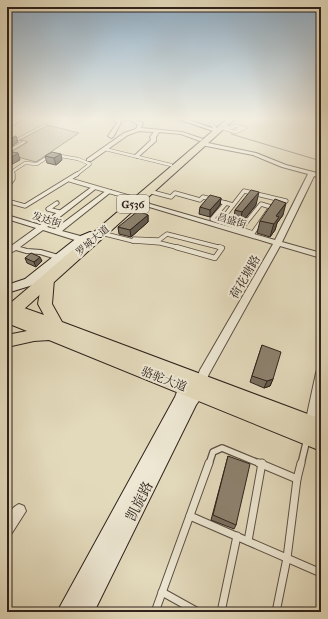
<svg xmlns="http://www.w3.org/2000/svg" width="328" height="619" viewBox="0 0 328 619" font-family="'IM FELL French Canon','Noto Serif SC',serif">
  <style>
    .green { fill: #c4bba1; stroke: #7a6e5e }
    .lines { fill: none; stroke-linecap: round; stroke-linejoin: round }
    .stream { stroke: #766b5c; stroke-width: 1 }
    .lane-far4-casing { stroke: #5c5044; stroke-width: 3.5 }
    .lane-far3-casing { stroke: #5c5044; stroke-width: 5 }
    .lane-far2-casing { stroke: #5c5044; stroke-width: 6 }
    .lane-far1-casing { stroke: #5c5044; stroke-width: 8 }
    .lane-casing { stroke: #5c5044; stroke-width: 9 }
    .street-casing { stroke: #5c5044; stroke-width: 2 }
    .secondary-casing { stroke: #2f221c; stroke-width: 2 }
    .primary-casing { stroke: #2f221c; stroke-width: 2 }
    .highway-casing { stroke: #2f221c; stroke-width: 2 }
    .lane-far4 { stroke: #ede7d3; stroke-width: 2.5 }
    .lane-far3 { stroke: #ede7d3; stroke-width: 3.5 }
    .lane-far2 { stroke: #ede7d3; stroke-width: 4.5 }
    .lane-far1 { stroke: #ede7d3; stroke-width: 5.5 }
    .lane { stroke: #ede7d3; stroke-width: 7 }
    .street { fill: #ede7d3; fill-rule: evenodd }
    .secondary { fill: #ede7d3; fill-rule: evenodd }
    .primary { fill: #e3dabc; fill-rule: evenodd }
    .highway { fill: #e3dabc; fill-rule: evenodd }
    .wall { fill: #79705f; stroke: #2f221c }
    .shaded-wall { fill: #635b4e; stroke: #2f221c }
    .building { fill: #8d826f; stroke: #2f221c }
    .labels { text-anchor: middle; stroke-width: 4; stroke-linejoin: round; paint-order: stroke }
    .far-street-label { font-size: 10px; fill: #2f221c; stroke: #ede7d3 }
    .shield { fill: #ede7d3; stroke: #685d53; stroke-width: 1 }
    .shield-label { font-size: 11px; font-weight: bold; fill: #2f221c }
    .street-label { font-size: 12px; fill: #2f221c; stroke: #ede7d3 }
    .near-street-label { font-size: 14px; fill: #2f221c; stroke: #ede7d3 }
  </style>
  <rect width="100%" height="100%" fill="#e3dabc"/>
  <filter id="stains"><feTurbulence type="fractalNoise" baseFrequency=".005" numOctaves="4"/><feColorMatrix values="0 0 0 0 .2 0 0 0 0 .09 0 0 0 0 .02 0 0 0 .5 -.17"/></filter>
  <radialGradient id="worn" r=".72"><stop offset=".6" stop-color="#630" stop-opacity="0"/><stop offset="1" stop-color="#630" stop-opacity=".3"/></radialGradient>
  <path class="green" d="M47,125l32,8 -43,29 -29,-8 21,-12 -9,-2z"/>
  <g class="lines">
    <path class="stream" d="M231,134l90,27"/>
    <g class="lane-far4-casing">
      <g id="lane-far4">
        <path d="M215,128l-4,-4 7,-6"/>
        <path d="M221,128l14,4 6,-5 -7,-1 -2,2 -10,-2"/>
        <path d="M236,132l9,-4 -4,-1"/>
        <path d="M7,145l38,-20"/>
        <path d="M105,149l66,16"/>
        <path d="M7,152l17,-10"/>
        <path d="M13,175v-4l12,-8 12,1 14,-9h4l23,4 12,5 -14,11"/>
      </g>
    </g>
    <g class="lane-far3-casing">
      <g id="lane-far3">
        <path d="M70,180l62,18"/>
        <path d="M7,187l6,-8v-5"/>
        <path d="M148,191l23,6 4,-4 25,7 3,-3 30,8"/>
        <path d="M7,201l18,5 52,-32"/>
        <path d="M57,203l-9,6 11,3"/>
        <path d="M226,203l-14,16 29,10"/>
        <path d="M261,204l10,3 -18,26 -12,-4z"/>
        <path d="M220,222l24,-31 42,10"/>
        <path d="M101,233l32,8"/>
        <path d="M133,241l27,2 20,5"/>
        <path d="M133,241l1,-2 25,1 8,-6 55,14"/>
      </g>
    </g>
    <g class="lane-far2-casing">
      <path id="lane-far2" d="M176,247l39,11 7,-10 -3,-1"/>
    </g>
    <g class="lane-far1-casing">
      <g id="lane-far1">
        <path d="M209,464l4,-12 9,-4 39,16"/>
        <path d="M301,464l6,-25"/>
      </g>
    </g>
    <g class="lane-casing">
      <g id="lane">
        <path d="M259,463l38,16 4,-16"/>
        <path d="M190,516l131,57"/>
        <path d="M248,541l14,-78"/>
        <path d="M162,592l36,20"/>
        <path d="M155,612l54,-149"/>
        <path d="M221,612l16,-76"/>
        <path d="M276,612l11,-54 10,-79"/>
      </g>
    </g>
    <g class="street-casing">
      <g id="street">
        <path d="M20,118h5l-18,11v-3z"/>
        <path d="M112,118h19l12,5 -2,5 41,4 21,7 -3,2 -19,-7 -22,-2 -3,5v4l-19,17 -3,-2 17,-16 -1,-3 4,-5 -15,-1 -11,4 -37,26h-4v-2l37,-26 12,-4 2,-4 -8,-5 -10,1 1,2 -8,14 -2,1 -3,-2 9,-13z"/>
        <path d="M203,142l53,11 30,12 35,9v4l-7,-2 -32,66 39,11v5l-41,-12 -71,128 -6,14 -4,2 -4,-2 -1,-3 6,-15 73,-126 -127,-38 -9,-8 5,-1 8,7 125,36 33,-66 -26,-7 -29,-12 -52,-10v-2z"/>
        <path d="M93,186l5,1 -51,40 8,2 52,-39h4v2l-49,39 22,6v4h-6l-35,-11 -23,17 7,2 14,1 21,6 1,2 -1,2h-3l-19,-6 -14,-1 -10,-3 -9,5v-6l29,-21 -29,-9v-4l33,10z"/>
        <path d="M321,369c0,19 2,41 -6,59l-4,1 -4,-1 -2,-4 11,-51 1,-3z"/>
        <path d="M19,504l5,2 2,5 -14,22 -5,2c0,-12 -1,-25 12,-31z"/>
      </g>
    </g>
    <g class="secondary-casing">
      <g id="secondary">
        <path d="M175,118h8l38,13 -5,1z"/>
        <path d="M90,232l3,1 2,2 -11,6 -51,44 -26,8v-8l18,-6 53,-42z"/>
        <path d="M193,378l5,2 1,6 4,1 2,5 -9,13 -102,207h-37l118,-215 5,-13z"/>
      </g>
    </g>
    <g class="primary-casing">
      <path id="primary" d="M48,275l5,1 1,3 -2,25 10,18 259,97v32l-272,-111 -15,1 -27,6v-12l20,-4 -20,-8v-21l37,13 -6,-11 4,-25 1,-3z"/>
    </g>
    <g class="highway-casing">
      <path id="highway" d="M228,118h8l-223,201 -6,2v-15z"/>
    </g>
    <use href="#lane-far4" class="lane-far4"/>
    <use href="#lane-far3" class="lane-far3"/>
    <use href="#lane-far2" class="lane-far2"/>
    <use href="#lane-far1" class="lane-far1"/>
    <use href="#lane" class="lane"/>
    <use href="#street" class="street"/>
    <use href="#secondary" class="secondary"/>
    <use href="#primary" class="primary"/>
    <use href="#highway" class="highway"/>
  </g>
  <g class="wall">
    <path d="M45,156l17,4 -6,5 -9,-2z"/>
    <path d="M221,198l-1,7 -10,12 -11,-3 1,-7z"/>
    <path d="M256,205l-16,20 -7,-2 2,-13z"/>
    <path d="M148,215v7l-17,15 -12,-3 -1,-7z"/>
    <path d="M283,215l-6,8 -2,7 -5,7 -13,-4 3,-12z"/>
    <path d="M25,258l17,3 -6,6 -9,-4z"/>
    <path d="M262,345l11,34 -3,7 -6,2 -14,-6z"/>
    <path d="M228,456l8,69 -2,4 -23,-9z"/>
  </g>
  <g class="shaded-wall">
    <path d="M10,133l2,5 4,-2 2,6 -11,8v-16z"/>
    <path d="M18,153l2,7 -13,7v-7z"/>
    <path d="M61,154l1,6 -6,5 -2,-7z"/>
    <path d="M259,192l-3,13 -16,20 2,-13z"/>
    <path d="M221,198l-1,7 -10,12v-7z"/>
    <path d="M286,203l-3,12 -6,8 -2,7 -5,7 6,-21z"/>
    <path d="M148,215v7l-17,15 -1,-7z"/>
    <path d="M40,257l2,4 -6,6 -2,-5z"/>
    <path d="M273,379l-3,7 -6,2 3,-7z"/>
  </g>
  <g class="building">
    <path d="M16,136l-9,6v-2z"/>
    <path d="M7,151l11,2 -11,7z"/>
    <path d="M52,152l9,2 -7,4 -9,-2z"/>
    <path d="M251,190l8,2 -17,20 -7,-2z"/>
    <path d="M210,195l11,3 -11,12 -10,-3z"/>
    <path d="M275,199l11,4 -10,13 3,1 -5,7 -14,-3z"/>
    <path d="M138,211l10,4 -18,15 -12,-3z"/>
    <path d="M31,253l9,4 -6,5 -9,-4z"/>
    <path d="M262,345l19,7 -8,27 -6,2 -15,-5z"/>
    <path d="M228,456l22,8 -14,61 -23,-10z"/>
  </g>
  <linearGradient id="sky" x2="0" y2="1"><stop stop-color="#8daac1"/><stop offset="0.58" stop-color="#f2eee1"/><stop offset="1" stop-color="#f2eee1" stop-opacity="0"/></linearGradient>
  <rect width="328" height="204" fill="url(#sky)"/>
  <g class="labels">
    <g class="far-street-label">
      <text transform="translate(47 219) rotate(17)" y="4">发达街</text>
      <text transform="translate(232 220) rotate(17)" y="4">昌盛街</text>
      <text transform="translate(92 240) rotate(-41)" y="4">罗城大道</text>
    </g>
    <rect class="shield" x="117" y="195" width="32" height="18" rx="3"/>
    <g class="shield-label">
      <text x="133" y="208">G536</text>
    </g>
    <g class="street-label">
      <text transform="translate(245 277) rotate(-60)" y="4">荷花塘路</text>
      <text transform="translate(164 379) rotate(21)" y="4">骆驼大道</text>
    </g>
    <g class="near-street-label">
      <text transform="translate(139 501) rotate(-63)" y="5">凯旋路</text>
    </g>
  </g>
  <rect width="328" height="619" fill="none" stroke="#e3dabc" stroke-width="24"/>
  <rect x="8" y="8" width="312" height="603" fill="none" stroke="#2f221c" stroke-width="2"/>
  <rect x="12" y="12" width="304" height="595" fill="none" stroke="#2f221c"/>
  <rect width="100%" height="100%" filter="url(#stains)"/>
  <rect width="100%" height="100%" fill="url(#worn)"/>
</svg>
